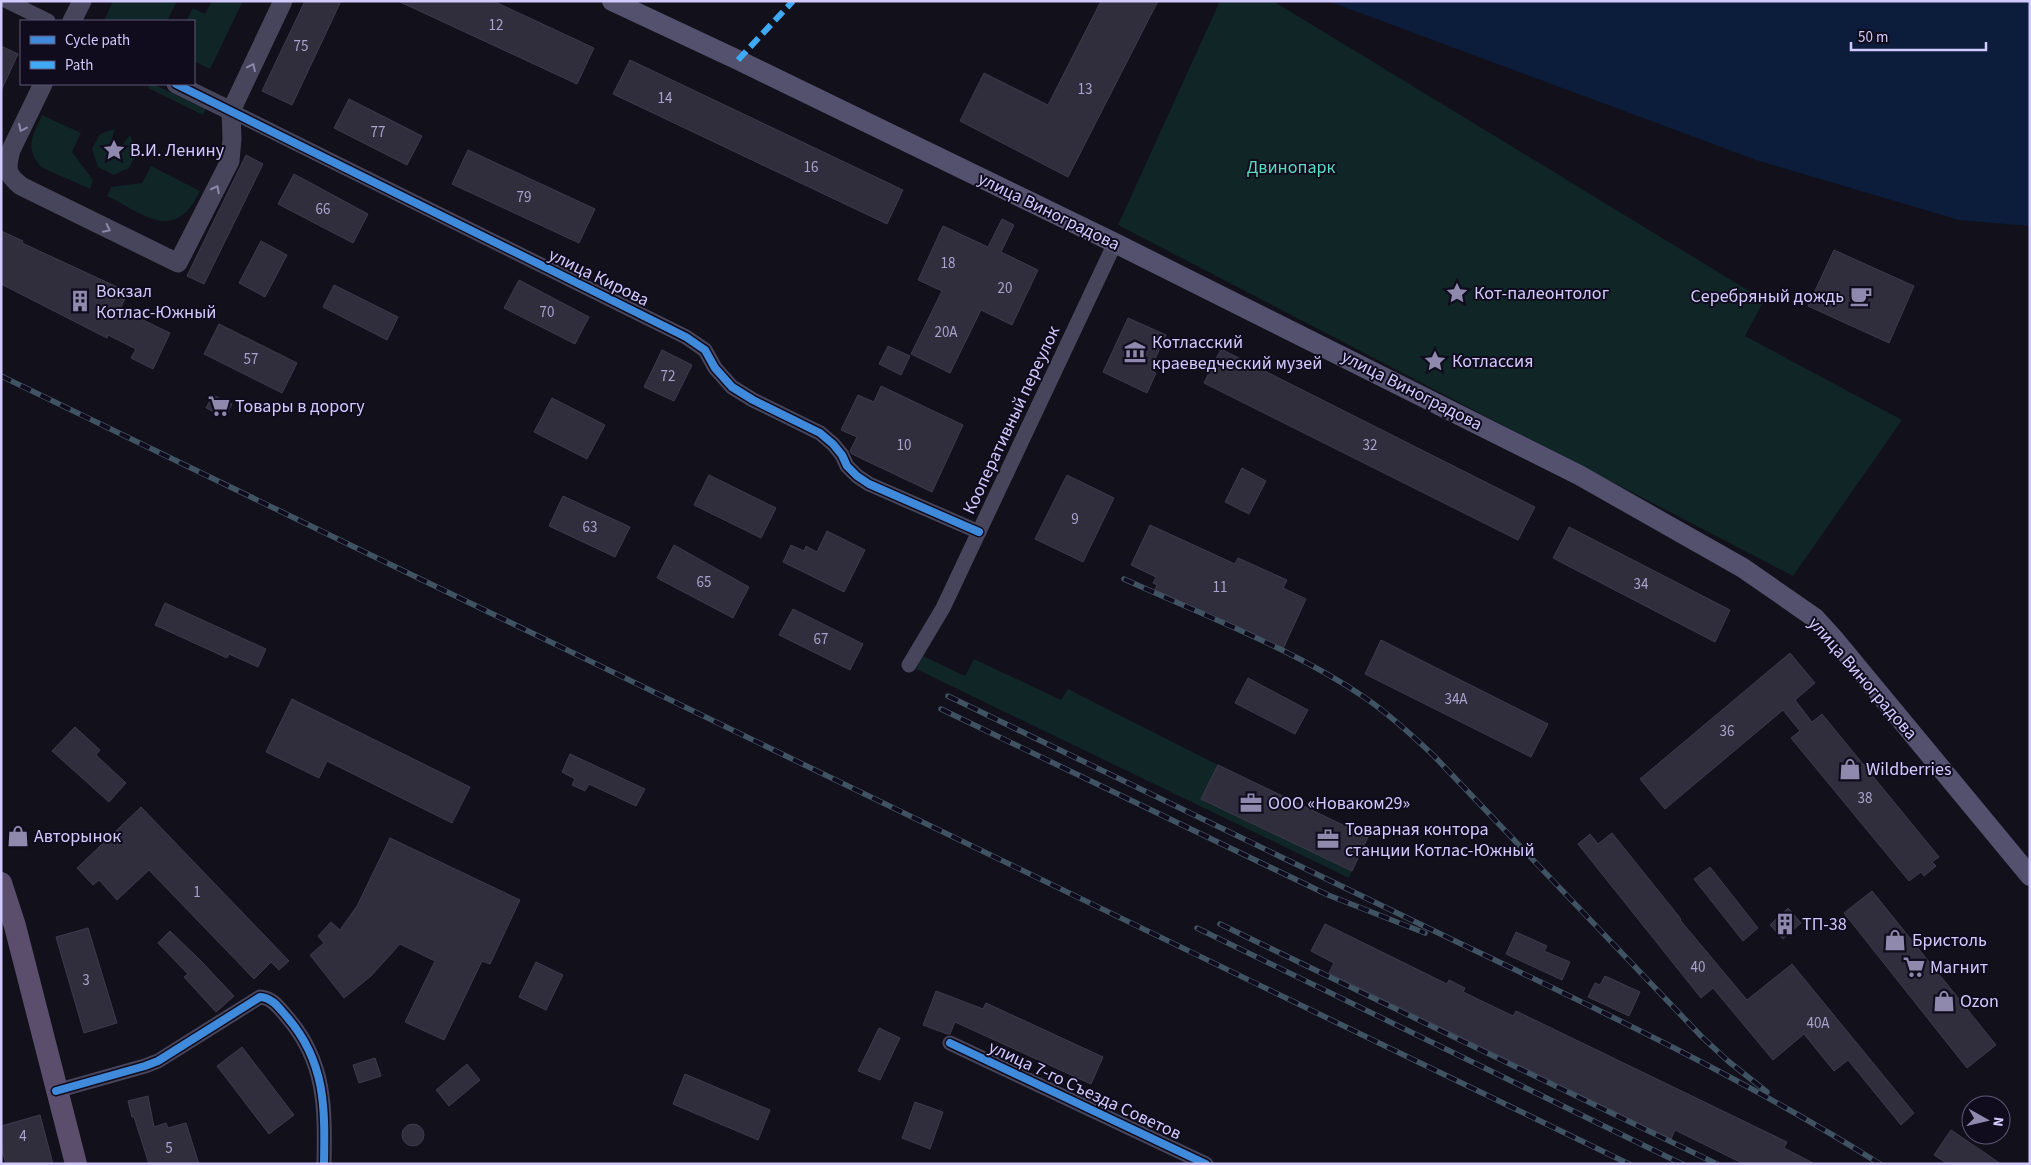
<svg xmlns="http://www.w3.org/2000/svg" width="2031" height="1165" viewBox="0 0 2031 1165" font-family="'Source Sans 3',sans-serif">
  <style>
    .green { fill: #0f2526 }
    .water { fill: #0c1c3b }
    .building { fill: #302d3d; stroke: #3e3a4e }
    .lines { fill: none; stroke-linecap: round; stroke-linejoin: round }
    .minor { stroke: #47455b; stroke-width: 15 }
    .tertiary { stroke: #47455b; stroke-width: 19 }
    .secondary { stroke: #53516e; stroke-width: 20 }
    .primary { stroke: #5b4e6c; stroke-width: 22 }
    .rail-casing { stroke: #405363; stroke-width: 5.5 }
    .rail { stroke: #100c1e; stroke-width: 4; stroke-dasharray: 11; stroke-linecap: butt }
    .quiet { stroke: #3fa9f5; stroke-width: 6; stroke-dasharray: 12 6; stroke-linecap: butt }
    .cycleway-casing { stroke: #100c1e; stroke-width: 11 }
    .cycleway { stroke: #408adc; stroke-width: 8 }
    .oneway { stroke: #8c88ac }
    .labels { text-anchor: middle; stroke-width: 4; stroke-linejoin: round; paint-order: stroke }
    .number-label { font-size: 15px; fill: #aaa3ce }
    .poi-label { font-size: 18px; fill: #d2cafe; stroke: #100c1e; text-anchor: start }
    .park-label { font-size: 18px; fill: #58dcbf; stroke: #100c1e }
    .street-label { font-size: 18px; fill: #d2cafe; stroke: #100c1e }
  </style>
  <rect width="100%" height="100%" fill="#12101a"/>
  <g class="green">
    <path d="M113,1h64l-10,20h-57l-5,-2z"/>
    <path d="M212,1h31l-33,68 -16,-8v-40h-8l7,-13 12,6z"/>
    <path d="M1220,1h53l491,299 -19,36 157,84 -109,156 -675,-351z"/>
    <path d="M150,84h3l53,25 -3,6 -55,-27z"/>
    <path d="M42,115l39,18 -9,19 21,28 -3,9 -49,-22c-17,-20 -8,-32 1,-52z"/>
    <path d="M114,129l-2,15 8,4 10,-13 7,18 -8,15 -15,7 -16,-8 -6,-18 8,-15z"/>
    <path d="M151,166l49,25c-26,53 -54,24 -93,5l4,-9 31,-4z"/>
    <path d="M923,656l42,20 9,-17 87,41 7,-11 150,76 -16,34 150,72 -3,7 -433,-209z"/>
  </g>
  <path class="water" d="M1328,1h702v225l-71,-6 -203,-60z"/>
  <g class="building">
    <path d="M305,1h36l-49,104 -30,-14z"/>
    <path d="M398,1h95l101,47 -17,36z"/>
    <path d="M1101,1h57l-90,176 -108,-56 24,-48 64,32z"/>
    <path d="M1,46l17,8 -17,37z"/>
    <path d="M630,60l273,130 -16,34 -274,-130z"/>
    <path d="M349,99l73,37 -15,29 -73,-37z"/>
    <path d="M468,150l127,59 -16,34 -127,-59z"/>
    <path d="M246,155l17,9 -59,120 -17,-8z"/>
    <path d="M294,174l74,40 -15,29 -75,-39z"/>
    <path d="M1002,219l12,6 -13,27 37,18 -26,55 -31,-15 -31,63 -39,-19 31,-63 -24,-11 25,-54 45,21z"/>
    <path d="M1,231l22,10 -1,2 106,49 -8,17 50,24 -17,36 -22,-11 5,-9 -28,-14 -1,3 -106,-54z"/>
    <path d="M261,241l26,14 -22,42 -26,-14z"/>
    <path d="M1834,250l80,36 -25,57 -81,-37z"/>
    <path d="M519,280l70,37 -14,27 -71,-36z"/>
    <path d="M334,285l64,32 -11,23 -64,-33z"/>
    <path d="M1128,318l38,17 -16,35 6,3 -9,20 -44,-21z"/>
    <path d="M219,324l78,39 -15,30 -78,-39z"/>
    <path d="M888,346l22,10 -9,19 -22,-11z"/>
    <path d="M1221,349l314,158 -17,33 -314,-157z"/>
    <path d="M662,350l30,15 -18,36 -30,-14z"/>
    <path d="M881,386l82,39 -31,67 -80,-38 -2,-3 7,-14 -16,-7 17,-35 16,7z"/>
    <path d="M213,395l19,9 -7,13 -19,-9z"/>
    <path d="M552,398l53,27 -18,34 -53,-27z"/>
    <path d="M1242,468l24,13 -17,33 -24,-12z"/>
    <path d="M709,475l67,33 -15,30 -67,-33z"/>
    <path d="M1067,475l47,23 -31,64 -48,-23z"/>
    <path d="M563,496l67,31 -15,30 -66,-31z"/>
    <path d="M1150,525l85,39 3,-6 49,22 -4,8 23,11 -23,50 -128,-59 2,-5 -4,-2 3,-6 -25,-12z"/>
    <path d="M1569,527l161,83 -15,32 -162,-84z"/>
    <path d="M827,531l38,19 -21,42 -61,-30 8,-17 13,6 2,-5 11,6z"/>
    <path d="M674,545l75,42 -16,31 -76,-40z"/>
    <path d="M165,603l101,46 -8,18 -29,-13 -2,4 -72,-33z"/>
    <path d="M793,609l70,35 -13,26 -71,-35z"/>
    <path d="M1381,640l167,84 -17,33 -166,-83z"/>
    <path d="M1790,653l25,30 -20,17 17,22 10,-8 117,143 -7,5 4,4 -12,10 -3,-4 -12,9 -118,-143 9,-7 -17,-21 -118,99 -25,-30z"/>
    <path d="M1248,678l60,32 -13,24 -60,-31z"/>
    <path d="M292,699l178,88 -18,36 -125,-62 -8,17 -53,-26z"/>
    <path d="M75,727l25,23 -4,5 30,28 -17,19 -57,-51z"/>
    <path d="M570,754l75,35 -9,17 -47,-22 -4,7 -13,-6 3,-6 -13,-7z"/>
    <path d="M1218,765l150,72 -16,34 -151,-72z"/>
    <path d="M141,807l148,154 -10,9 -8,-8 -17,17 -105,-109 -32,30 -18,-20 -6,5 -16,-17z"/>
    <path d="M1612,833l69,86 -1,1 67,80 45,-36 122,149 -13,12 -53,-65 -14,11 -30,-37 -31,26 -60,-72 -12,10 -123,-154 12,-10 8,10z"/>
    <path d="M390,838l130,62 -30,64 -8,-3 -38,79 -39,-18 30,-61 -35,-17 -29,32 -27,22 -34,-43 14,-12 -6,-7 13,-14 9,8 17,-24z"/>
    <path d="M1710,867l48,61 -15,13 -49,-62z"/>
    <path d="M1872,891l124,154 -29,23 -123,-155z"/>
    <path d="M1788,908l13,15 -18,16 -13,-14z"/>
    <path d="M1325,924l122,60 2,-4 16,8 -2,4 50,24 3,-5 271,131 -3,6 31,16h-71l-69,-34 -4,9 -342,-166 5,-10 -23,-12z"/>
    <path d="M88,928l29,95 -33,10 -28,-96z"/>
    <path d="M170,931l31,30 33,35 -18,16 -32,-35 4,-3 -30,-31z"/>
    <path d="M1516,932l31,14 -3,5 26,11 -8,18 -56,-26z"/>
    <path d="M536,962l27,13 -17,35 -27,-13z"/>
    <path d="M1605,976l35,16 -11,24 -41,-19 7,-14 5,2z"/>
    <path d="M936,991l47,18 3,-6 117,54 -12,27 -136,-62 -5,12h-3l-24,-9z"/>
    <path d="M879,1028l21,10 -20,42 -22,-9z"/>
    <path d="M242,1047l52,68 -25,19 -52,-68z"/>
    <path d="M375,1058l6,18 -22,7 -6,-18z"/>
    <path d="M467,1064l13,16 -31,26 -13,-16z"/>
    <path d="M685,1074l85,36 -12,30 -85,-36z"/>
    <path d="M148,1096l6,31 12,-4 2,5 18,-5 13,41h-50l-15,-47h-2l-4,-16z"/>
    <path d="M915,1102l28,10 -13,37 -28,-11z"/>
    <path d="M40,1115l13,49h-47l-5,-17v-21z"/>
    <circle cx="413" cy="1135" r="11"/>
    <path d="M1951,1130l50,34h-53l-14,-9z"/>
  </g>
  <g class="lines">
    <g class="minor">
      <path d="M7,1l41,20"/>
      <path d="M231,111l455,226 19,13 10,18 17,19 21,13 67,33 13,11 9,11 5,11 10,10 12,8 110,48"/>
      <path d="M909,665l34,-57 172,-365"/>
      <path d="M950,1043l256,121"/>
      <path d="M56,1091l89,-25 13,-5 102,-64c13,1 19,11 27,20 39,45 38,91 37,147"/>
    </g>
    <g class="tertiary">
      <path d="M72,21l10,-20"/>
      <path d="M43,84l-32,66c-5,19 -5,24 10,36l157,77 52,-102 2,-22 -1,-28 52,-110"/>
      <path d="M176,84l55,27"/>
    </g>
    <path class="secondary" d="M612,1l126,59 377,183 464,232 164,93 72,50 20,22 195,236"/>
    <path class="primary" d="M1,883l14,43 61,238"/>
    <g class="rail-casing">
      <g id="rail">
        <path d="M1,376l1628,788"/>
        <path d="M1124,579c81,37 170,70 243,120 24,17 46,37 67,57l267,280 27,25 39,31"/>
        <path d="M948,696c168,81 337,163 505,244 144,69 291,138 427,224"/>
        <path d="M941,709l387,186 97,38"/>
        <path d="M1220,924l497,240"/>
        <path d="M1197,928l485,236"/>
      </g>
    </g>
    <use href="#rail" class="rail"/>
    <path class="quiet" d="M738,60l55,-59"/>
    <g class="cycleway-casing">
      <g id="cycleway">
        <path d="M176,84l510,253 19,13 10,18 17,19 21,13 67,33 13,11 9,11 5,11 10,10 12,8 110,48"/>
        <path d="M950,1043l256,121"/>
        <path d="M56,1091l89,-25 13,-5 102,-64c13,1 19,11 27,20 39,45 38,91 37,147"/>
      </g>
    </g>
    <use href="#cycleway" class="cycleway"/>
  </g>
  <defs><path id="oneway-chevron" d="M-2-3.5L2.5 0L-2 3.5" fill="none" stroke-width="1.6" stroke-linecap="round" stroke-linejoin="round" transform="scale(1.25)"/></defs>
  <g class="oneway">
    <use href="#oneway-chevron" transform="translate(252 67) rotate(-65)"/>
    <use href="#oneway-chevron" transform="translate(22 128) rotate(115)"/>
    <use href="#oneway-chevron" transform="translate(216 189) rotate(-63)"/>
    <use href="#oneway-chevron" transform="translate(107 229) rotate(26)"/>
  </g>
  <defs>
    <g id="sight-bare" transform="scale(1.725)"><path d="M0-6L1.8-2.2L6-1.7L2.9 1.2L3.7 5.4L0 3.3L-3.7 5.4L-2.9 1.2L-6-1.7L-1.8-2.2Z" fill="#8f89ae" stroke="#100c1e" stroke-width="2.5" paint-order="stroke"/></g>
    <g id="cafe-bare" transform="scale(1.725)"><path d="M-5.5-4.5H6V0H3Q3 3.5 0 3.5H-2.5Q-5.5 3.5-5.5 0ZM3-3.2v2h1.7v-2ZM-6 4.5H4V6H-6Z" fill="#8f89ae" stroke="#100c1e" stroke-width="2.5" paint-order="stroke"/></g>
    <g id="building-bare" transform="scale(1.725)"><path d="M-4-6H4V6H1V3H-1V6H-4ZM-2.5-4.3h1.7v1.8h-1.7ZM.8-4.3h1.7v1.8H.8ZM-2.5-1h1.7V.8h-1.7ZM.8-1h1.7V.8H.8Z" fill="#8f89ae" stroke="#100c1e" stroke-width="2.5" paint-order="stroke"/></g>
    <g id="museum-bare" transform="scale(1.725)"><path d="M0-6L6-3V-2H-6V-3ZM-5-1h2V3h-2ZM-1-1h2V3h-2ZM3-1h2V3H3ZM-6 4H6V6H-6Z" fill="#8f89ae" stroke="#100c1e" stroke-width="2.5" paint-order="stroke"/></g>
    <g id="supermarket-bare" transform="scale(1.725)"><path d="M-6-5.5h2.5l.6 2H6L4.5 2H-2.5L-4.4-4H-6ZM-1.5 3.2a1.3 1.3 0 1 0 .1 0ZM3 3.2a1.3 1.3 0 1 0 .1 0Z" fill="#8f89ae" stroke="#100c1e" stroke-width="2.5" paint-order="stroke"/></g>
    <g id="shop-bare" transform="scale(1.725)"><path d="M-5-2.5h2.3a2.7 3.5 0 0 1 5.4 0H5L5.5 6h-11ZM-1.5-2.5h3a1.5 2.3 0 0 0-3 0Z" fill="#8f89ae" stroke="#100c1e" stroke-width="2.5" paint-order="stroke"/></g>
    <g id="office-bare" transform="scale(1.725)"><path d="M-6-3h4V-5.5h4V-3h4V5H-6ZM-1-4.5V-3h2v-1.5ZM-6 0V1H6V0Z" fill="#8f89ae" stroke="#100c1e" stroke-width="2.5" paint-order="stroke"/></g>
  </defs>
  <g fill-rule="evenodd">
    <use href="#sight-bare" x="114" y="150"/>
    <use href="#sight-bare" x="1457" y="293"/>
    <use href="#cafe-bare" x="1861" y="296"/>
    <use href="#building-bare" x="80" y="301"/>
    <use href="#museum-bare" x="1135" y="352"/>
    <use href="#sight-bare" x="1435" y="361"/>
    <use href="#supermarket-bare" x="219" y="406"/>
    <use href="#shop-bare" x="1850" y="769"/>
    <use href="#office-bare" x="1251" y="803"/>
    <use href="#shop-bare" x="18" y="836"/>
    <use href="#office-bare" x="1328" y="839"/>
    <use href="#building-bare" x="1785" y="924"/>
    <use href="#shop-bare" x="1895" y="940"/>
    <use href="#supermarket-bare" x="1914" y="967"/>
    <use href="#shop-bare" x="1944" y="1001"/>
  </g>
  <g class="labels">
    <g class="number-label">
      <text x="496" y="30">12</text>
      <text x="301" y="51">75</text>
      <text x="1085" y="94">13</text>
      <text x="665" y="103">14</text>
      <text x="378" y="137">77</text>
      <text x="811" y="172">16</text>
      <text x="524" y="202">79</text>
      <text x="323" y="214">66</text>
      <text x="948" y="268">18</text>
      <text x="1005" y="293">20</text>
      <text x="547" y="317">70</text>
      <text x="946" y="337">20А</text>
      <text x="251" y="364">57</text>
      <text x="668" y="381">72</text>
      <text x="904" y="450">10</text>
      <text x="1370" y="450">32</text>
      <text x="1075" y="524">9</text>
      <text x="590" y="532">63</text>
      <text x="704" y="587">65</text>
      <text x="1641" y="589">34</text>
      <text x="1220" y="592">11</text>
      <text x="821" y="644">67</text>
      <text x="1456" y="704">34А</text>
      <text x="1727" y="736">36</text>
      <text x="1865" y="803">38</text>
      <text x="197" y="897">1</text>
      <text x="1698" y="972">40</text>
      <text x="86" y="985">3</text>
      <text x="1818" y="1028">40А</text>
      <text x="23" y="1141">4</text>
      <text x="169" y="1153">5</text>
    </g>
    <g class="poi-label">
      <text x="130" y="156">В.И. Ленину</text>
      <text x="96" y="297">Вокзал<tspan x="96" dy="21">Котлас-Южный</tspan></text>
      <text x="1474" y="299">Кот-палеонтолог</text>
      <text x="1844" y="302" text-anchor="end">Серебряный дождь</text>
      <text x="1152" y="348">Котласский<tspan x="1152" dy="21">краеведческий музей</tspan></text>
      <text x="1452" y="367">Котлассия</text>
      <text x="235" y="412">Товары в дорогу</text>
      <text x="1866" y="775">Wildberries</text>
      <text x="1268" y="809">ООО «Новаком29»</text>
      <text x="1345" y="835">Товарная контора<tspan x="1345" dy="21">станции Котлас-Южный</tspan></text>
      <text x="34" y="842">Авторынок</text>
      <text x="1802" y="930">ТП-38</text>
      <text x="1912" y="946">Бристоль</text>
      <text x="1930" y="973">Магнит</text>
      <text x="1960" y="1007">Ozon</text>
    </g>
    <g class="park-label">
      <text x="1291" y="173">Двинопарк</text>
    </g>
    <g class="street-label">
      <text transform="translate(1049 211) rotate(26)" y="6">улица Виноградова</text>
      <text transform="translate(599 277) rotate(26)" y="6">улица Кирова</text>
      <text transform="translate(1412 390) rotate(27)" y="6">улица Виноградова</text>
      <text transform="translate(1011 420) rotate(-65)" y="6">Кооперативный переулок</text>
      <text transform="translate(1863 678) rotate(49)" y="6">улица Виноградова</text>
      <text transform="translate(1085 1090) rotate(25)" y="6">улица 7-го Съезда Советов</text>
    </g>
  </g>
  <rect width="2031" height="1165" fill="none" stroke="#d2cafe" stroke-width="5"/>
  <rect x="20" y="20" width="175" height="65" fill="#100c1e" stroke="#5e5878"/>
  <rect x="30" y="36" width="25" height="8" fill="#408adc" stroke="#5e5878"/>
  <text x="65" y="45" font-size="15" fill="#d2cafe">Cycle path</text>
  <rect x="30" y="61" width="25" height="8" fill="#3fa9f5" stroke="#5e5878"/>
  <text x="65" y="70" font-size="15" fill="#d2cafe">Path</text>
  <g transform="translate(1986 1120) rotate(98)"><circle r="24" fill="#100c1e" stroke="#5e5878"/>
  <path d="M0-4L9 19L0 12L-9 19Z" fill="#8f89ae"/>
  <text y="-8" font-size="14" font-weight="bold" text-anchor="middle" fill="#d2cafe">N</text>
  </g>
  <path d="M1851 42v8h135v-8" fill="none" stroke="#d2cafe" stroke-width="2.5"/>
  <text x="1858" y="42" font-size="15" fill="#d2cafe" stroke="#100c1e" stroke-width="4" paint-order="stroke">50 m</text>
</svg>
